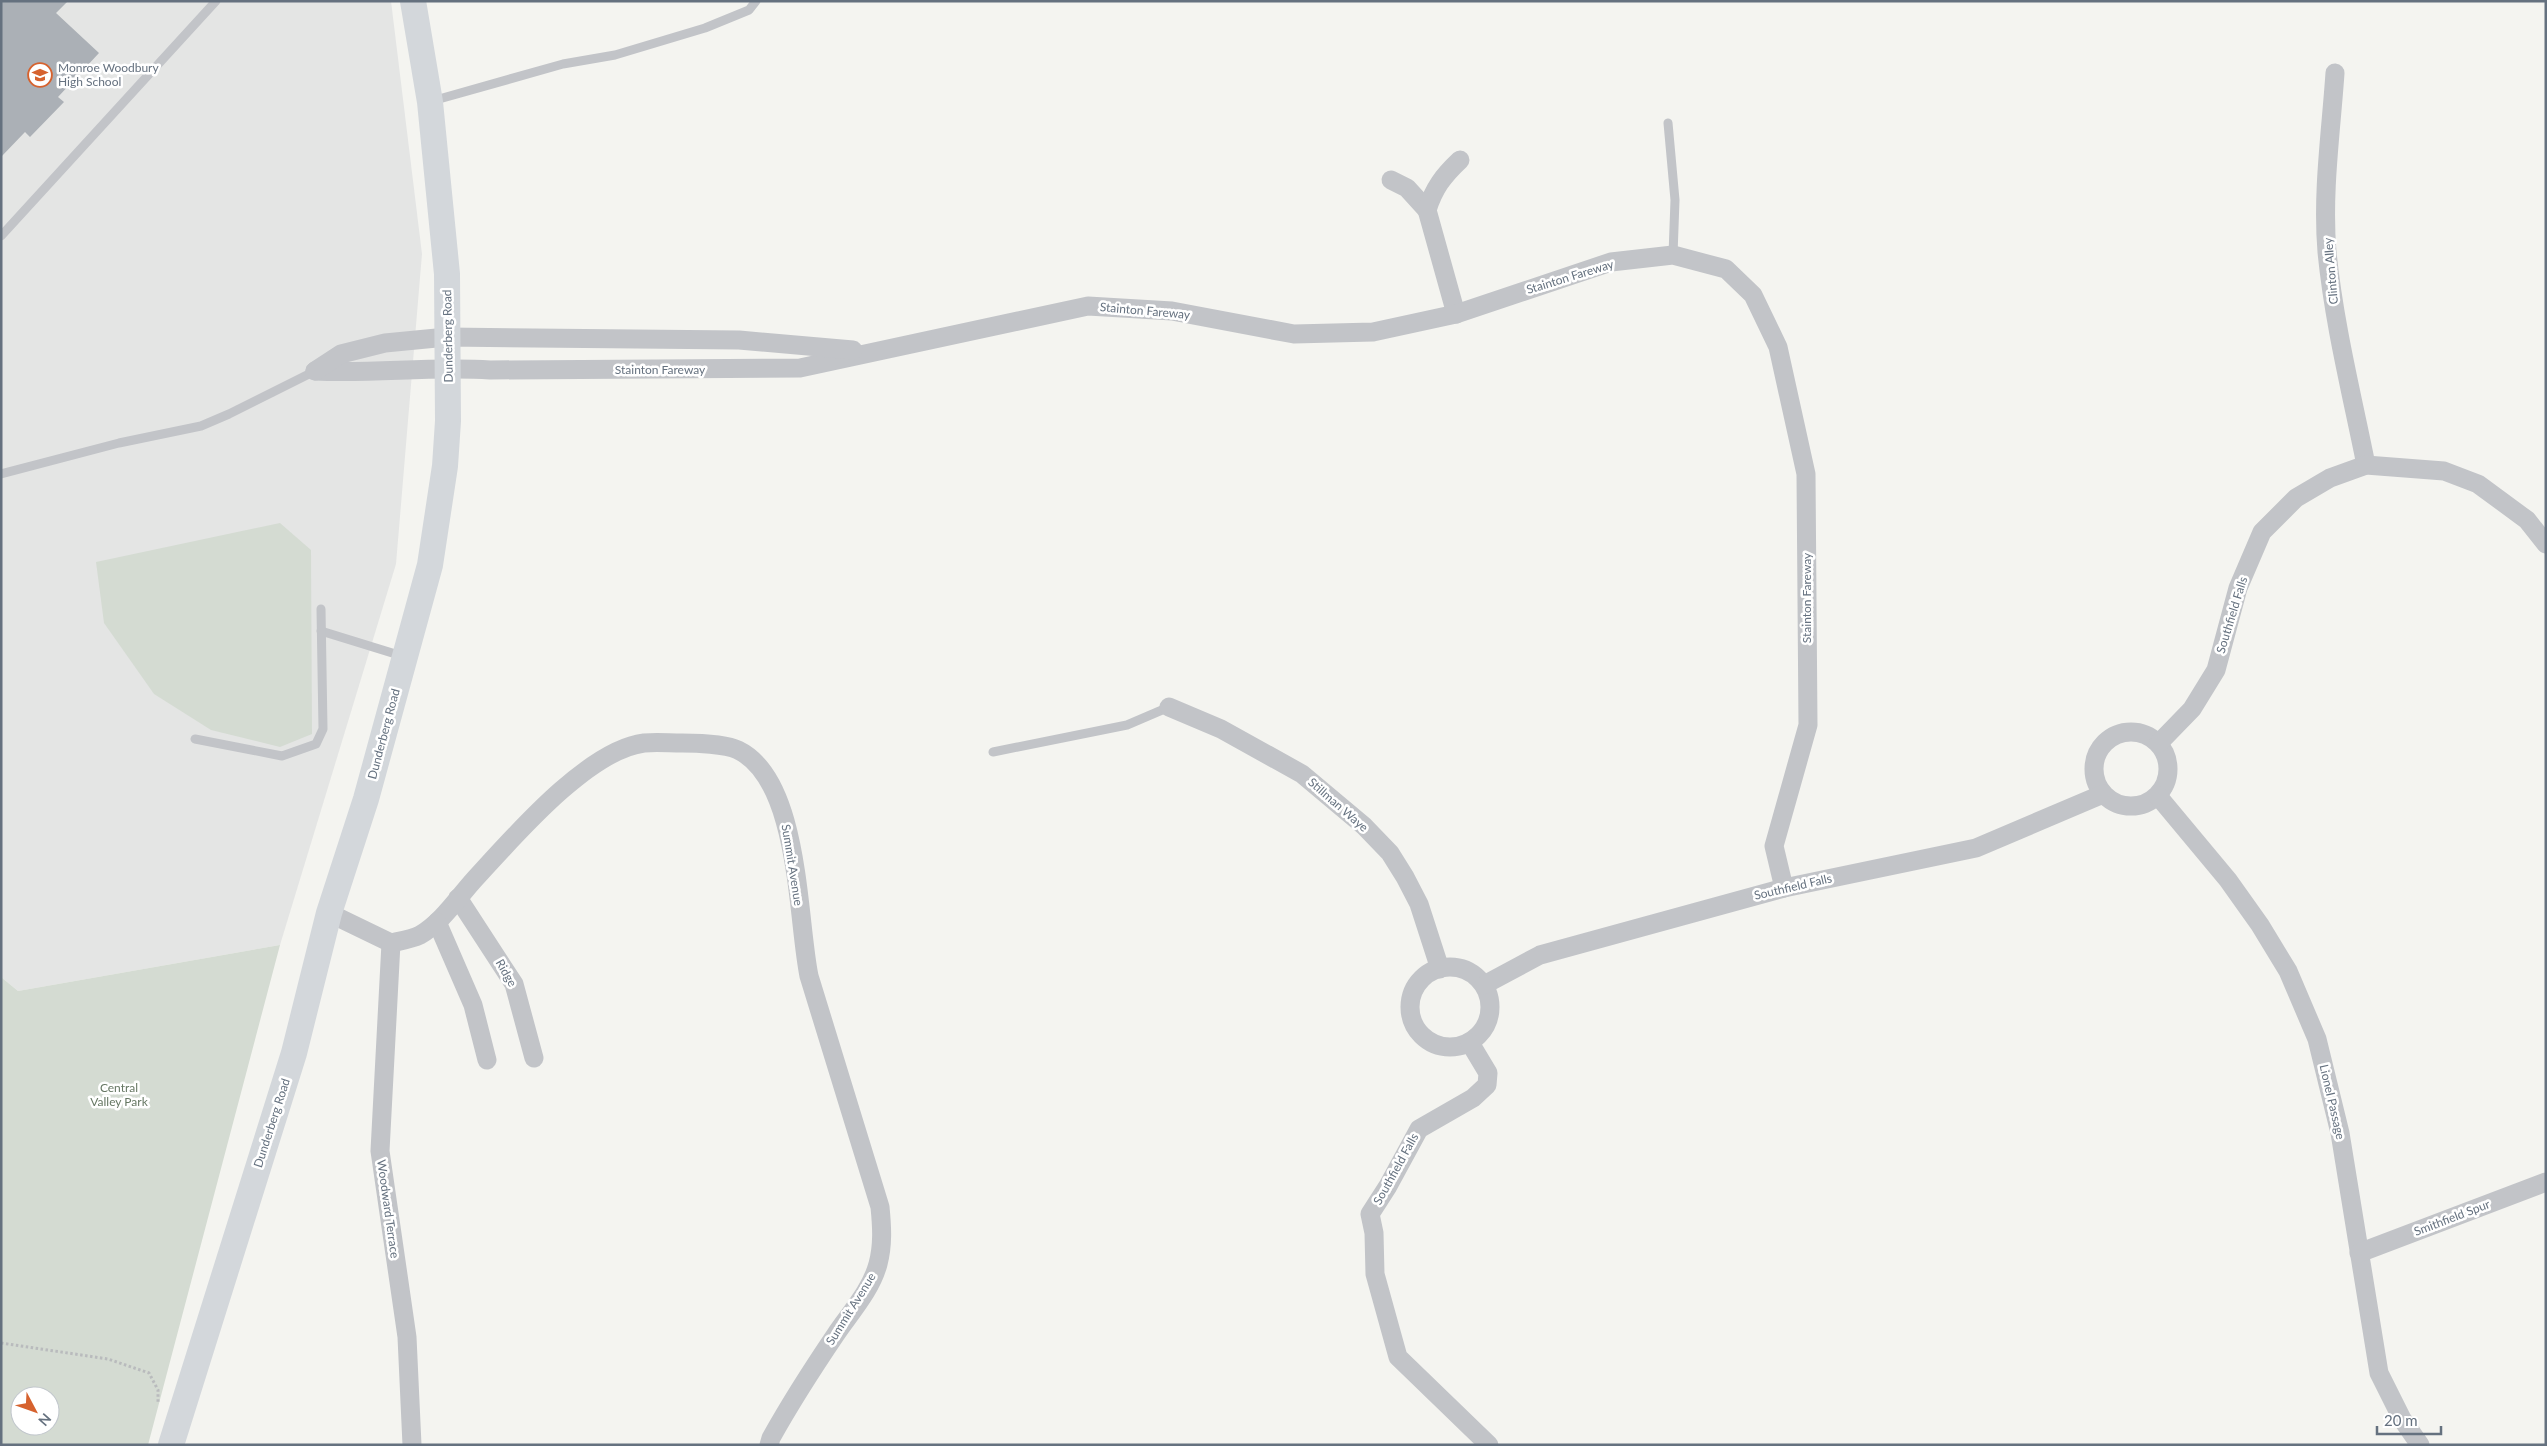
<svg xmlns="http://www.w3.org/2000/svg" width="2547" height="1446" viewBox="0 0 2547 1446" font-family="Lato,sans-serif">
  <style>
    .built { fill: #e4e5e4 }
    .green { fill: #d4dbd2; fill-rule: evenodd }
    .building { fill: #abb0b6 }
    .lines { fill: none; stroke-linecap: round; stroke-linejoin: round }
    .path { stroke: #b9bbbd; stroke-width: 3; stroke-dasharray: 2.5 2.5; stroke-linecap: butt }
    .lane { stroke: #c2c4c8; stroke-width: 9 }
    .street { stroke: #c2c4c8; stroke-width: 19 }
    .secondary { stroke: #d3d7db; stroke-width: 26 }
    .labels { text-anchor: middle; stroke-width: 5; stroke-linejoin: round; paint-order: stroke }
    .poi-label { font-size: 12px; fill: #65717f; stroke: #fff; text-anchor: start }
    .street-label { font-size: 12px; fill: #65717f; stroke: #fff }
    .park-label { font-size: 12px; fill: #667763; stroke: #fff }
  </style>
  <rect width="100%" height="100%" fill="#f4f4f0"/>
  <path class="built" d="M1,1h390l31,253 -26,310 -116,381 -262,46 -17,-14z"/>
  <g class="green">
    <path d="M280,523l31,27 1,184 -32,13 -69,-17 -57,-36 -50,-71 -8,-61z"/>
    <path d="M280,945l-132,500h-147v-468l17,14zM20,1396h30v30h-30z"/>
  </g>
  <path class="building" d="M1,1h67l-12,12 43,40 -41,44 6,5 -34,35 -5,-5 -24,25z"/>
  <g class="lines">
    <path class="path" d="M1,1343l107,16 41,14 9,17v12"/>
    <g class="lane">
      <path d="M432,101l131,-37 52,-9 90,-27 44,-18 7,-9"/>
      <path d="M1668,123l7,77 -2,55"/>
      <path d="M1,236l215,-235"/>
      <path d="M1,474l118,-31 82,-17 28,-12 86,-43"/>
      <path d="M321,631l81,25"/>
      <path d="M195,739l87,17 34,-12 7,-15 -2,-120"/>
      <path d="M993,752l134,-27 42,-18"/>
    </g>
    <g class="street">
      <path d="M2335,73c-4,59 -13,120 -8,179 7,72 25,143 39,213"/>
      <path d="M1391,180l16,8 20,22"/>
      <path d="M1456,314l-29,-104c7,-22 16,-34 33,-50"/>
      <path d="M315,371c59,3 116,-5 175,-1l310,-2 288,-62 84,5 122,23 79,-2 83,-18 155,-52 62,-7 53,14 27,26 25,52 28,127 2,251 -34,121 10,42"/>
      <path d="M315,371l26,-17 44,-11 62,-6 292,3 114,10"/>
      <path d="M1169,707l52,22 81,45 62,52 26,27 15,24 14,27 21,65"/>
      <circle cx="2131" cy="769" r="37"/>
      <path d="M2159,743l33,-34 24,-39 22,-82 24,-56 34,-34 34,-20 36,-13 78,6 34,13 49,36 19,24"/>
      <path d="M2158,796l70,84 32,45 28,46 29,68 23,94 39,240 23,46 18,26"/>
      <path d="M458,898l56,86 20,74"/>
      <path d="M329,913l62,30c9,-2 21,-4 29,-8 21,-12 37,-36 53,-54 38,-41 114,-131 171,-138 12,-1 25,0 38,0 13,0 44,1 56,7 62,30 59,167 71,226l71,231c2,20 3,38 -2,57 -7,26 -27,48 -42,70 -23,34 -45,68 -65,104l-2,7"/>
      <path d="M437,922l36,83 14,55"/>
      <path d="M391,943l-11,208 27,186 5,108"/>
      <circle cx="1450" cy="1007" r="40"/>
      <path d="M1484,985l56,-30 244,-67 192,-40 127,-54"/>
      <path d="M1470,1043l18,30 -1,12 -14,13 -54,31 -31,57 -18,28 4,19 1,41 23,83 91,88"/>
      <path d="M2359,1253l187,-71"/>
    </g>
    <path class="secondary" d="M171,1445l123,-392 35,-140 37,-114 64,-234 15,-99 3,-45 -1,-147 -17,-172 -17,-101"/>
  </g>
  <defs>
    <g id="school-ring" transform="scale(1.25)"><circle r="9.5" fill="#fff" stroke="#d6622e" stroke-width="1.5"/><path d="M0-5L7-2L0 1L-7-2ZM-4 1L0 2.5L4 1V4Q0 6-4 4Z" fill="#d6622e"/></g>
  </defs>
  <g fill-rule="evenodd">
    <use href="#school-ring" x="40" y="75"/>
  </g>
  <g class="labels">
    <g class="poi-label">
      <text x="58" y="72">Monroe Woodbury<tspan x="58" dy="14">High School</tspan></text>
    </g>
    <g class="street-label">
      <text transform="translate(2331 271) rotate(-95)" y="4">Clinton Alley</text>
      <text transform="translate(1570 277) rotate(-17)" y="4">Stainton Fareway</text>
      <text transform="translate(1145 311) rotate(5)" y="4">Stainton Fareway</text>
      <text transform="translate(448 336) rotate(-91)" y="4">Dunderberg Road</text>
      <text x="660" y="374">Stainton Fareway</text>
      <text transform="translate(1807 598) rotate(-90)" y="4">Stainton Fareway</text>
      <text transform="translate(2232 615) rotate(-73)" y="4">Southfield Falls</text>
      <text transform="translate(384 734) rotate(-75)" y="4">Dunderberg Road</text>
      <text transform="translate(1338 805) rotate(41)" y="4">Stillman Waye</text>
      <text transform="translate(792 865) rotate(81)" y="4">Summit Avenue</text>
      <text transform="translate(1793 887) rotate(-13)" y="4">Southfield Falls</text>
      <text transform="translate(506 973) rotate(60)" y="4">Ridge</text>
      <text transform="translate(2332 1102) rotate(77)" y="4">Lionel Passage</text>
      <text transform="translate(272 1123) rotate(-72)" y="4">Dunderberg Road</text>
      <text transform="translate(1396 1169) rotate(-61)" y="4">Southfield Falls</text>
      <text transform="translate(388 1209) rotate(82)" y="4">Woodward Terrace</text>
      <text transform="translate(2452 1218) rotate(-21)" y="4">Smithfield Spur</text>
      <text transform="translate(851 1309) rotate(-58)" y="4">Summit Avenue</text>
    </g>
    <g class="park-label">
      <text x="119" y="1092">Central<tspan x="119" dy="14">Valley Park</tspan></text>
    </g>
  </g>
  <rect width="2547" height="1446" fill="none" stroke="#65717f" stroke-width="5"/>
  <g transform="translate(35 1411) rotate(131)"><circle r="24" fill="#ffffff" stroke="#c1c6cc"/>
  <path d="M0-4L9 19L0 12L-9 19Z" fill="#d6622e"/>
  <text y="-8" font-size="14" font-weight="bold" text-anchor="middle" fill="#65717f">N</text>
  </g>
  <path d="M2377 1426v8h64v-8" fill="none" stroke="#65717f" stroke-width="2.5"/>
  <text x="2384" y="1426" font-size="15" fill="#65717f" stroke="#ffffff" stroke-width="4" paint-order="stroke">20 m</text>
</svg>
